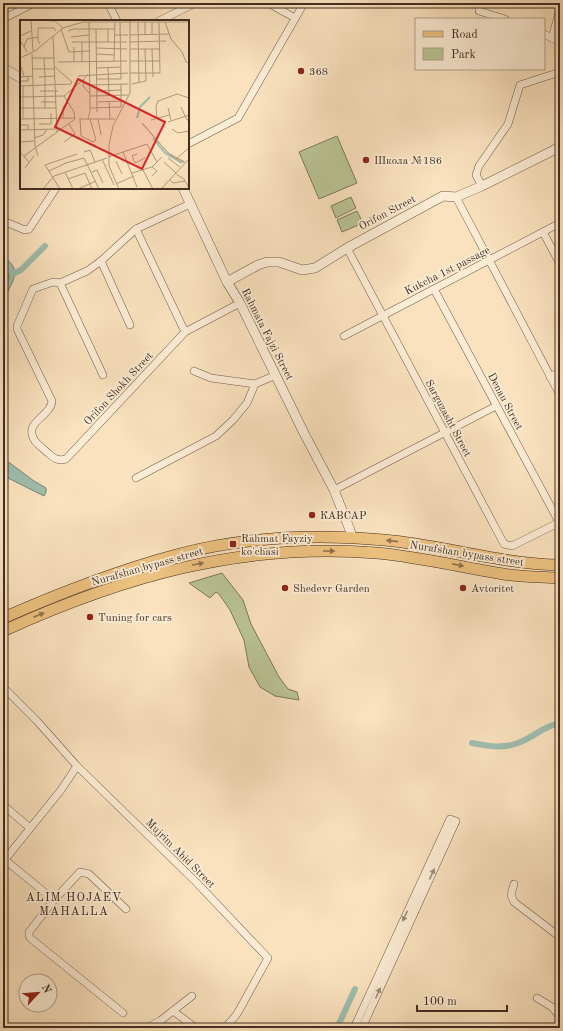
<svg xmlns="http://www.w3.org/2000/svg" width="563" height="1031" viewBox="0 0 563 1031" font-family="'Old Standard TT',serif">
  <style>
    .green { fill: #bac494; stroke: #7e785a }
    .water { fill: #9ebeaf; stroke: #798476 }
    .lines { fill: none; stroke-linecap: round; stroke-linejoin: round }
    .canal { stroke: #9ebeaf; stroke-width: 6 }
    .minor-casing { stroke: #6f5a48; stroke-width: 8 }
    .tertiary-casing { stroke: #6f5a48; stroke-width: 10 }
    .primary-casing { stroke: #412d20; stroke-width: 12 }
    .minor { stroke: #fcecd5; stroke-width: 7 }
    .tertiary { stroke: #fcecd5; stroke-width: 9 }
    .primary { stroke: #edc17f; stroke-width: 11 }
    .oneway { fill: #8e704b }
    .oneway2 { fill: #9e8c7a }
    .poi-dot { fill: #8f2418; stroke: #fcecd5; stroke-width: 1.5 }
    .labels { text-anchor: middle; stroke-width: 3.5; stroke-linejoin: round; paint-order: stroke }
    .poi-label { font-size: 11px; fill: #412d20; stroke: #fcecd5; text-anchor: start }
    .street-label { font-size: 11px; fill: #412d20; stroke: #fcecd5 }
    .neighbourhood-label { font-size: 12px; letter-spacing: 1px; fill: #412d20; stroke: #fcecd5 }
    .inset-river { fill: none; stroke: #9ebeaf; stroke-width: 2 }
    .inset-road { fill: none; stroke: #b09a7f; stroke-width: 1 }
    .view { fill: #d62828; fill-opacity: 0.15; stroke: #d62828; stroke-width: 2 }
    .inset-edge { fill: none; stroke: #412d20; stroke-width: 2 }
  </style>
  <rect width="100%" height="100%" fill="#fae2be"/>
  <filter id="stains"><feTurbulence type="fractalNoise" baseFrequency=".005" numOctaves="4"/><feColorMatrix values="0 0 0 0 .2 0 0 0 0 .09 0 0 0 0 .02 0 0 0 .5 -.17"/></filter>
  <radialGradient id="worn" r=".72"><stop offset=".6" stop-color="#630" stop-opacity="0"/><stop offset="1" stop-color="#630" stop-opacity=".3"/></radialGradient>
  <g class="green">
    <path d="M337,136l20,47 -38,16 -20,-47z"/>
    <path d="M351,197l5,11 -20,10 -5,-12z"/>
    <path d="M357,211l6,12 -21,9 -5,-12z"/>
    <path d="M222,573l21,27 8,24 28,53 9,12 9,3 2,8 -24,-4 -15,-9 -11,-20 -5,-27 -14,-30 -11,-16 -3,-2 -6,6 -21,-15z"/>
  </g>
  <g class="water">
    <path d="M3,256c13,10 15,17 7,31 -2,4 -3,8 -7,11v-10l6,-9c0,-9 -6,-14 -6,-23z"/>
    <path d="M3,458l31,23 12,7v4l-2,4 -40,-20 -1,-1z"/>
  </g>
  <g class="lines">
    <g class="canal">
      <path d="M13,274l8,-4 24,-24"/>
      <path d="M472,743c15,3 31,6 46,0 15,-5 25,-17 42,-20"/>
      <path d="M337,1028l18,-39"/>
    </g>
    <g class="minor-casing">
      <g id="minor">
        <path d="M108,3l9,18"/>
        <path d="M268,3l27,15"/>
        <path d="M479,3v8l26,8"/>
        <path d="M3,19l31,-16"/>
        <path d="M159,21l36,-18"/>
        <path d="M544,34l16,8"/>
        <path d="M552,38l8,-29"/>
        <path d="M188,144l50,-26 66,-115"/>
        <path d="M482,186l-6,-11 3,-9 29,-42 12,-39 40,-13"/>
        <path d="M456,197l104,198"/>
        <path d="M190,204l-54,25 -35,32 -14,10 -27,12 -7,-1 -20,7 -16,37v3l35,72c-1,16 -30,21 -17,40 4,5 10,9 14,13 6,5 9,7 17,5l119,-127 55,-29"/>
        <path d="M3,221l22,9 4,-1 27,-41"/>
        <path d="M136,229l49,103"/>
        <path d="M543,232l17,32"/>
        <path d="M347,248l157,296 8,2 48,-24"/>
        <path d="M101,261l29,64"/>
        <path d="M60,283l43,92"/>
        <path d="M434,289l125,233"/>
        <path d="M344,336l216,-113"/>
        <path d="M194,371l17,7 44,6"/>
        <path d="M550,377l10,-5"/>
        <path d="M136,478l80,-42 17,-16 14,-17 8,-19 21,-9"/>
        <path d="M334,490l162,-84"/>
        <path d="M3,687l34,34 40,45 120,117 71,75 -31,56 -12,14"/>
        <path d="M3,805l27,23"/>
        <path d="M5,860l49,40"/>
        <path d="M3,862l58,-72 16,-24"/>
        <path d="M514,884l-3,11 3,7 46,35"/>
        <path d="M537,998l15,9 8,10"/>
        <path d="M173,1011l23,17"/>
        <path d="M123,1013l-93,-75 -1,-3v-3l25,-32 26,-28 9,2 37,35"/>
        <path d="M146,1028l14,-7 32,-25"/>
        <path d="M354,1028l96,-209 6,2 -94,207"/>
      </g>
    </g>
    <g class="tertiary-casing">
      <g id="tertiary">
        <path d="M3,68l18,10"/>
        <path d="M183,188l44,94 13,21 64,130 30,57 16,40 2,8"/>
        <path d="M227,282l31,-17 9,-3h12l23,8 13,-2 32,-20 96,-52 13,1 26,-11 78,-39"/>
      </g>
    </g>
    <g class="primary-casing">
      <g id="primary">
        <path d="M3,618c57,-25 113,-47 173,-63 66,-18 140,-21 208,-15 59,5 116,24 176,25"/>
        <path d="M3,631c121,-55 240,-89 374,-78 43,4 84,14 126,21 19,3 38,3 57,4"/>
      </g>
    </g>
    <use href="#minor" class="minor"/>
    <use href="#tertiary" class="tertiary"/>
    <use href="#primary" class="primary"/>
  </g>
  <defs><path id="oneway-solid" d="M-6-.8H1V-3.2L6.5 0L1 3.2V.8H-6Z"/></defs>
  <g class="oneway">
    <use href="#oneway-solid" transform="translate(392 541) rotate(-174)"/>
    <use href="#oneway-solid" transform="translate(329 551)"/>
    <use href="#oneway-solid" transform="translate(198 564) rotate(-10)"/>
    <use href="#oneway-solid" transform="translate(458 565) rotate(11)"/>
    <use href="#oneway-solid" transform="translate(39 615) rotate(-23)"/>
  </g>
  <g class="oneway2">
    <use href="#oneway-solid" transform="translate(432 874) rotate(-66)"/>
    <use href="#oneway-solid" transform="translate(405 916) rotate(115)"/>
    <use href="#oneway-solid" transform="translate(378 993) rotate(-66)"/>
  </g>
  <g class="poi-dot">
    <circle cx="301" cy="71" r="4"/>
    <circle cx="366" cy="160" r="4"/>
    <circle cx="312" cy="515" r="4"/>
    <rect x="229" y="540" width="8" height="8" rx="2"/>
    <circle cx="285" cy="588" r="4"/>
    <circle cx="463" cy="588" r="4"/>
    <circle cx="90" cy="617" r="4"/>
  </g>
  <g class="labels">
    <g class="poi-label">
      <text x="309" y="75">368</text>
      <text x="374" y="164">Школа №186</text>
      <text x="320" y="519">КАВСАР</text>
      <text x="241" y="542">Rahmat Fayziy<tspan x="241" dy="13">ko'chasi</tspan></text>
      <text x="293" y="592">Shedevr Garden</text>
      <text x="471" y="592">Avtoritet</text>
      <text x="98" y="621">Tuning for cars</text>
    </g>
    <g class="street-label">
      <text transform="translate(387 212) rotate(-28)" y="4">Orifon Street</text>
      <text transform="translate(447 270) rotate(-27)" y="4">Kukcha 1st passage</text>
      <text transform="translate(268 334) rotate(63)" y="4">Rahmata Fajzi Street</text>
      <text transform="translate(118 388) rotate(-47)" y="4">Orifon Shokh Street</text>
      <text transform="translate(506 401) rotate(62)" y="4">Denau Street</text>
      <text transform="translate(449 418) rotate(62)" y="4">Sarguzasht Street</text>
      <text transform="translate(467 553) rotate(9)" y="4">Nurafshan bypass street</text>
      <text transform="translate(147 566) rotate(-16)" y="4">Nurafshan bypass street</text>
      <text transform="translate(181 853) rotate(45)" y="4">Mujrim Abid Street</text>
    </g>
    <g class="neighbourhood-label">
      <text x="74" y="901">ALIM HOJAEV<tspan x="74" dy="14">MAHALLA</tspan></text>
    </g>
  </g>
  <g transform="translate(20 20)">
    <rect width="169" height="169" fill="#fae2be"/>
    <path class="inset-river" d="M117,98l3,-11 10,-10M133,118l12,15 17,10"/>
    <path class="inset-road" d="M11,0l2,31M13,0l22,1 8,7M118,2l1,61M125,2v13M132,2v13M145,2l6,17 11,13 4,10 3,1M41,9l8,23 20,-1M76,9l1,83M48,11l5,-2h41M95,15h13M109,15l40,-1M0,16l11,-5M33,16l4,96M51,17l18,-2M0,20l7,12M52,22h55M88,22v-13M110,22l36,-1M20,24l-2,-3v-13h16l2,3M4,27l3,-8 11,-2M54,27v14M76,28l31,1M111,29h28M132,29l1,28M12,34l3,92 3,10M76,34l18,1M0,38l15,-7 28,-23 20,-6h106M12,38h23M24,38l1,19M62,41v-19M94,41l1,-39M111,41h29M38,42l69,-1M0,44l4,12M88,47l1,29M76,48l25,-1M12,49h23M110,53h30l-1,-51M68,54l-4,5 -1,7 7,8M58,56l50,-3M0,57l13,-1M19,57l16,-1M25,57v31M76,59h25l-1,-57M0,61h8v-5M112,64l14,-3 -1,-32M70,65l38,-1M0,66l51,-2 1,-2 -17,-15M3,66v33M20,71h18M77,71l25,-1M44,76l10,16 1,7M70,76l38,-1M0,77l44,-1 20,-17M21,82h15M77,82l25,-1M89,82l1,17M161,87l6,13h2M0,88h36M70,88l31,-1v-23M148,88l3,12M43,98v-11l5,-4M137,98l-1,-12 2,-5 19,-7 12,4M0,99l55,-1M59,99h36M60,99l1,17 12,6 3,-2 -6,-21M68,99l2,-8 -1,-89M78,99l3,16M131,100l18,-5M148,102l21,-7M19,104h12v-11M0,105h8v5M152,109l6,4 11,-2M0,110l36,-1M14,118l9,-3 4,-6M0,122l14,-1M44,122l11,-8 -6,-10M0,132l9,10M64,132l6,-2 5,12M103,132l14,35M117,134l-5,2 3,7 10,-5M4,136l51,-37M88,137l39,-13 10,18M148,138l12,9M82,139l12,26M156,139l13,-11M96,141l6,13M144,142l12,11M164,143l-1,-1 -8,-4 -7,-5 -26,-30 26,30 17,9M25,145l32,-11M25,145l15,24M5,148l9,-12M123,150l10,19M29,151l17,-8 18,-5 15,31M45,152l8,17M72,152l5,-2 6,13M112,153l20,-6 10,-10M156,154l8,5 5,9M132,156l5,-5 -5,-4M48,159l17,-6 7,16M150,160l3,3 12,-2M96,164l18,-8M23,169l11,-13 53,-18M58,169l18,-8M99,169l-10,-23v-21l4,-19 17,-33v-73M141,169l28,-30"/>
    <path class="view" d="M58,59l87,43 -23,47 -87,-42z"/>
    <rect width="169" height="169" class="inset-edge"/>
  </g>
  <rect width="563" height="1031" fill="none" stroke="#fae2be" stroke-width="16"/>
  <rect x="4" y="4" width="555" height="1023" fill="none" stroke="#412d20" stroke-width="2"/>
  <rect x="8" y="8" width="547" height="1015" fill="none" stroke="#412d20"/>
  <rect x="415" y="18" width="130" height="52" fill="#fcecd5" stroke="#b1a08d"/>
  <rect x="423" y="31" width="20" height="6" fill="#edc17f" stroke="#b1a08d"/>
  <text x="451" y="38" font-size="12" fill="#412d20">Road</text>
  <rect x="423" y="48" width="20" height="12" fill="#bac494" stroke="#b1a08d"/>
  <text x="451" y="58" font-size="12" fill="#412d20">Park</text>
  <g transform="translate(38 993) rotate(64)"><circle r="19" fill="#fcecd5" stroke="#b1a08d"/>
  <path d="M0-3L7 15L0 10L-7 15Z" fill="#8f2418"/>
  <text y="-6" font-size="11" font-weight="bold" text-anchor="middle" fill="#412d20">N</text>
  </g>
  <path d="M417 1005v6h90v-6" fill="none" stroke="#412d20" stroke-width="2"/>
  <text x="423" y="1005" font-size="12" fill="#412d20" stroke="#fcecd5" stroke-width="3" paint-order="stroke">100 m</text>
  <rect width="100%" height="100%" filter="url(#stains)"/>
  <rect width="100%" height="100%" fill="url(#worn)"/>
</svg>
